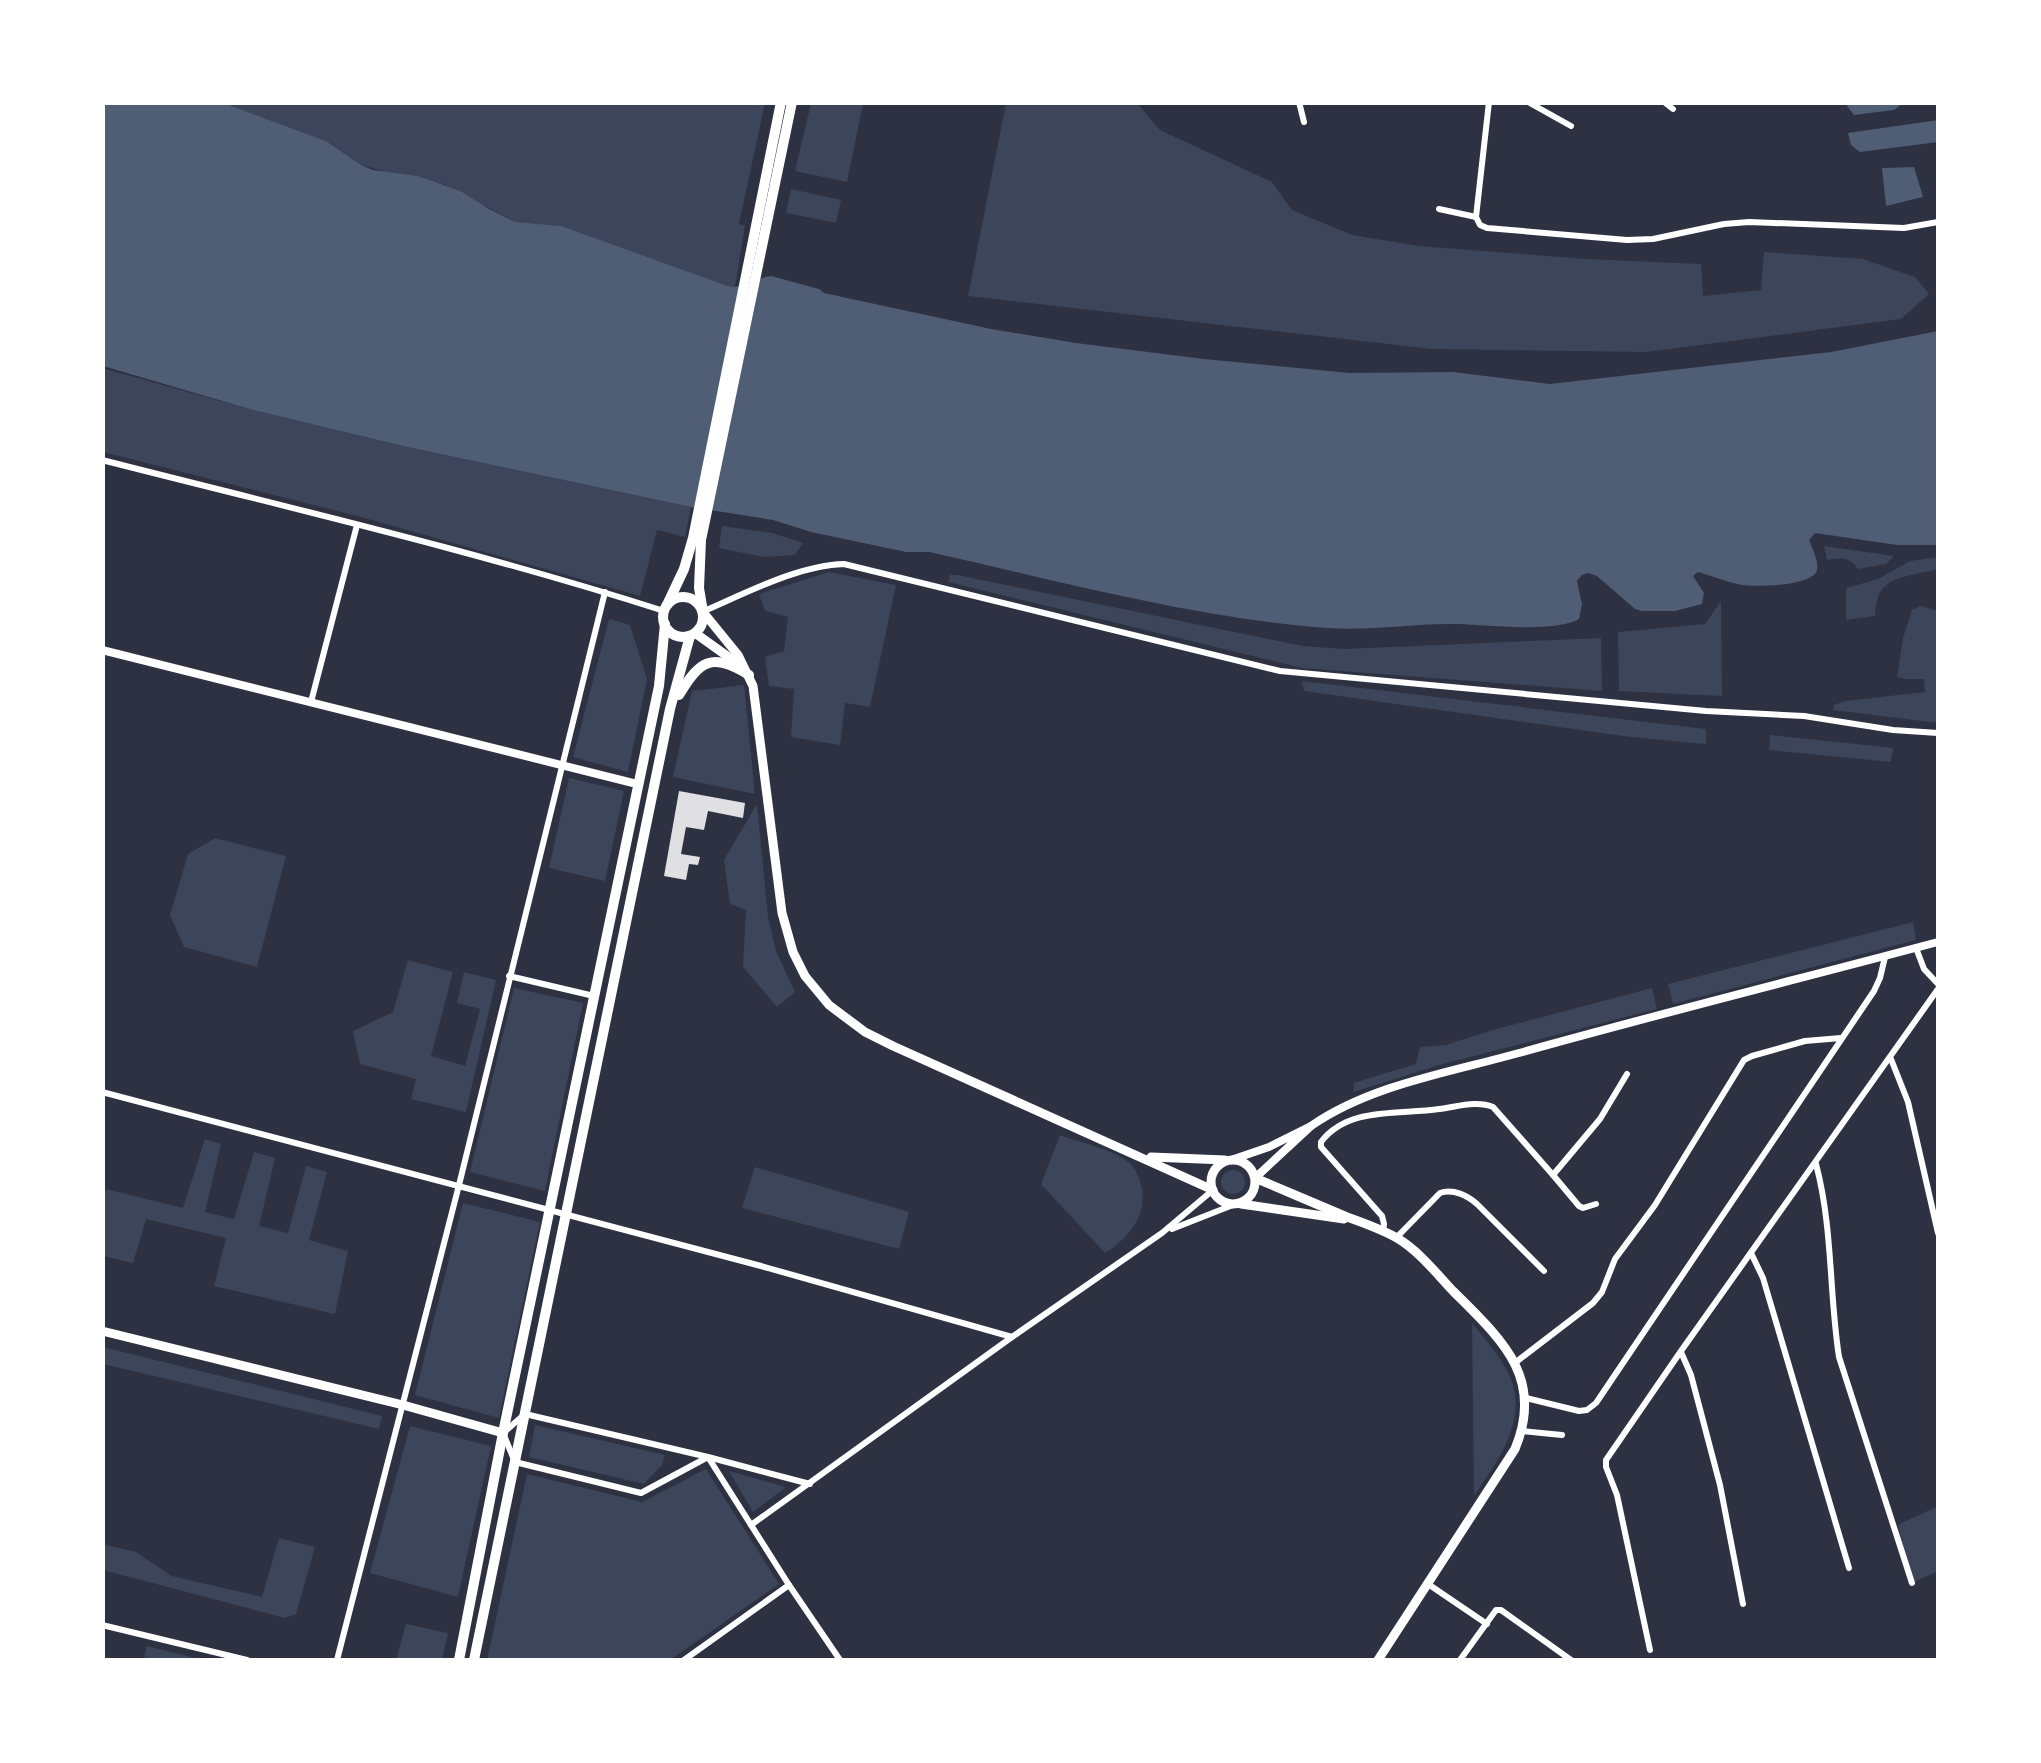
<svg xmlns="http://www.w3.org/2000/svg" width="2041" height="1763" viewBox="0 0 2041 1763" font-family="Overpass,sans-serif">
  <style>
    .green { fill: #3c4559 }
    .water { fill: #4f5d75 }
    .building { fill: #e0e0e3 }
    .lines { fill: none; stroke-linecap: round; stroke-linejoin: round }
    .minor { stroke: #fff; stroke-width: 6 }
    .tertiary { stroke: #fff; stroke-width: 8 }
    .secondary { stroke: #fff; stroke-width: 9 }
    .primary { stroke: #fff; stroke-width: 10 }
  </style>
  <rect width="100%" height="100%" fill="#2d3142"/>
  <g class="green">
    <path d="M858,102l5,2 -16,78 -52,-11 16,-68z"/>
    <path d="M224,103h541l-26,121 6,2 -9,56 -2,5 -6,-1 -172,-61h-27l-14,-3 -70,-37 -27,-9 -32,-4 -25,-7 -35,-24z"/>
    <path d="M1006,103h131l23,27 112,52 20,28 60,25 67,11 168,13 114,5 2,32 58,-6 3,-38 99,7 52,18 14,17 -28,25 -255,33 -214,-3 -464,-53z"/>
    <path d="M791,189l50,11 -5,23 -50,-10z"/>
    <path d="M102,368l151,42 150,36 288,61 -6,30 -28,-7 -17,66 -279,-79 -258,-65z"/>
    <path d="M722,526l51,7 30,10 -8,12 -31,2 -45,-9z"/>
    <path d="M1824,546l70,10 -8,8 -28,5c-9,-13 -17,-11 -31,-9z"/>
    <path d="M1938,557v12c-16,5 -47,6 -57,22 -5,6 -5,17 -6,25l-29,4v-32l32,-9 32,-18z"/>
    <path d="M829,572l67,13 -26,122 -25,-4 -5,42 -49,-8 3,-48 -25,-3 -4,-29 19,-6 4,-34 -23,-6 -6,-17z"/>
    <path d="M950,575h7l346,71 41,3 257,-11 1,53 -300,-23 -354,-86z"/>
    <path d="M1721,601l1,95 -103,-5 -1,-59 87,-8z"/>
    <path d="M1921,606l17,5v112l-105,-13 1,-5 11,-4 80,-9 -1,-13h-19l-8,-2 6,-39 9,-28z"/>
    <path d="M609,619l21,6 17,54 -19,93 -55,-15z"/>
    <path d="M1302,681l404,48v15l-76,-7 -326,-46z"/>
    <path d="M744,685l11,109 -82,-17 19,-86z"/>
    <path d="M1770,735l123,13 -2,14 -122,-12z"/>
    <path d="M569,778l55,13 -19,90 -56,-13z"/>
    <path d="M757,804l11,113 8,34 19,41 -18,15 -34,-40 3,-57 -16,-6 -6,-44z"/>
    <path d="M215,838l71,18 -29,111 -73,-20 -14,-32 18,-61z"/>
    <path d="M1913,922l3,18 -243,64 -5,-20z"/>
    <path d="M408,960l45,12 -22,84 34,10 15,-57 -23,-6 7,-31 32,8 -30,132 -55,-13 5,-20 -56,-15 -7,-33 40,-19z"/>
    <path d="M514,988l69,15 -38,188 -75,-19z"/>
    <path d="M1652,988l5,21 -218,56 -85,27v-9l62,-19 4,-17 26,-2 47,-15z"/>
    <path d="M1060,1135c19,7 51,14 67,26 7,5 10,12 13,20 10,31 -9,56 -35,72l-64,-69z"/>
    <path d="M205,1139l16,5 -16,68 29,7 20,-67 21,6 -16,68 29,7 18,-67 21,6 -18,68 39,11 -13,63 -121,-28 12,-48 -80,-19 -13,44 -30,-7v-56l3,-11 77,19z"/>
    <path d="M755,1167l154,45 -10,37 -157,-41z"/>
    <circle cx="1233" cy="1182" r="12"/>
    <path d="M463,1203l77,19 -41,196 -84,-23z"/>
    <path d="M1472,1323c11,14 24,28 33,44 28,46 -5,91 -31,129z"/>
    <path d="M103,1347l279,69 -3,13 -276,-65z"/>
    <path d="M535,1425l130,30 -3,10 -18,19 -115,-27z"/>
    <path d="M410,1426l81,20 -33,151 -88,-24z"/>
    <path d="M706,1469l73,115 -109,76h-183l40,-186 115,28z"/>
    <path d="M729,1471l57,16 -33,25z"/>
    <path d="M1938,1506v65l-26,12 -14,-58z"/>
    <path d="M279,1538l36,9 -19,67 -11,4 -182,-48v-26l33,8 36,24 90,21z"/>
    <path d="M406,1624l42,9 -6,27h-46z"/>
    <path d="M147,1646l56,14h-46l-13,-3z"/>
  </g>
  <g class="water">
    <path d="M102,103h122l102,38 35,24 12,5 45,6 15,5 29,11 27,17 26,13 46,4 167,60c17,4 27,-8 43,-10l48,13 5,4 167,36 85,14 128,16 145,14 104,-1 97,12 281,-32 107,-21v214h-41l-82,-12 -6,7c3,8 10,21 8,30 -4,16 -59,17 -74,15 -15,-2 -30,-9 -45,-13l-5,4 11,17 -2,11 -27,7h-33l-7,-2 -38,-33 -9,-3 -6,2 -5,6 5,23 -3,15c-26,14 -90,6 -121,5 -43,-1 -87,7 -130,4 -135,-10 -268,-47 -399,-76h-23l-95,-20 -38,-12 -82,-13 -288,-61 -150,-36 -150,-44z"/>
    <path d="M1848,103v-1l55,1 -9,7 -40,5 -7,-9z"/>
    <path d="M1938,120v22l-78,10 -9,-7 -3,-12z"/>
    <path d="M1914,167l9,30 -37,9 -4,-38z"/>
  </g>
  <path class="building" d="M679,791l66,12 -2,15 -35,-7 -4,19 -18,-3 -5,27 19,3 -2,8 -9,-1 -3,16 -22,-4z"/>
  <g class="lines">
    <g class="minor">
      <path d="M1299,102l5,20"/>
      <path d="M1489,102l-13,115 4,8 7,3 140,12 26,-1 71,-15 25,-2 155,6 34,-6"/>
      <path d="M1528,102l43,24"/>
      <path d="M1664,102l9,7"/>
      <path d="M1439,209l37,8"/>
      <path d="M102,460c188,48 378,92 562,151"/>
      <path d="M704,611c42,-18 95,-46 140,-47l436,107 426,40 98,5 89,14 45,3"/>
      <path d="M311,702l46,-177"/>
      <path d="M1916,948l8,21 14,15"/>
      <path d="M509,976l85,20"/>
      <path d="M1891,1059l17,43 30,131"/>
      <path d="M102,1092l659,174 251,71"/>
      <path d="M1816,1164c17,64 13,129 23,193l73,226"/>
      <path d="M1553,1175l26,31 4,2 13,-4"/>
      <path d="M1172,1229l66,-26"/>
      <path d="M1383,1231l1,-7 -2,-8 -61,-69v-5c27,-36 79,-27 118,-33 18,-2 37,-9 54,-2l60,68 47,-56 27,-45"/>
      <path d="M1396,1238l44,-45c13,-5 28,3 37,11l67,67"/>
      <path d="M1751,1253l12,25 86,290"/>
      <path d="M1681,1352l10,23 29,110 23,119"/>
      <path d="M1516,1362l77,-59 9,-11 13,-33 40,-54 89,-145 8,-4 53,-15 36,-3"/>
      <path d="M1526,1398l53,13 8,-1 9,-7 278,-412 6,-13 5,-21"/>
      <path d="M1522,1431l40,4"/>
      <path d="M810,1484l-102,-27 -183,-43 -22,19 12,29 126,31 67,-36 81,128 51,75"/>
      <path d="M751,1525l261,-188 150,-104 51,-43"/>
      <path d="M1428,1584l59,40"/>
      <path d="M102,1625l145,35"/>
      <path d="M1650,1650l-33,-155 -11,-28v-7l75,-109 257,-362"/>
      <path d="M337,1660l122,-475 146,-593"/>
      <path d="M684,1660l105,-75"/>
      <path d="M1460,1660l36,-50h5l70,50"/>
    </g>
    <g class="tertiary">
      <path d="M102,650l535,134"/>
      <path d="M1311,1126c59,-41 140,-54 208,-73 139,-39 280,-74 419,-111"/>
      <path d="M1231,1160l38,-13 42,-21 -56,52"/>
    </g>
    <g class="secondary">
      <path d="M703,612l35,43 15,31 29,227 11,39 12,24 24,29 36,27 28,14 320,144"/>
      <path d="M695,633l46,33"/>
      <path d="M1151,1157l74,3"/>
      <circle cx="1233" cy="1182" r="22"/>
      <path d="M1255,1178c31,13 61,26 92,39 17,6 34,12 50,21 22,13 39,35 56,53 48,48 92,86 62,158l-137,211"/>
      <path d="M1241,1204l103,15"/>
      <path d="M102,1331l301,74 100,28"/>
    </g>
    <g class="primary">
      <circle cx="683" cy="617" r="20"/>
      <path d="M667,605l17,-36 9,-31 88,-436"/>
      <path d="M703,612l-4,-24 2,-48 91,-438"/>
      <path d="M679,695c21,-35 33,-43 70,-20"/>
      <path d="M459,1660l44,-227 156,-747 6,-62"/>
      <path d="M474,1660l196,-951 20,-73"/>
    </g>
  </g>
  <rect width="2041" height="1763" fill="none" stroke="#ffffff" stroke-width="210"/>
</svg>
